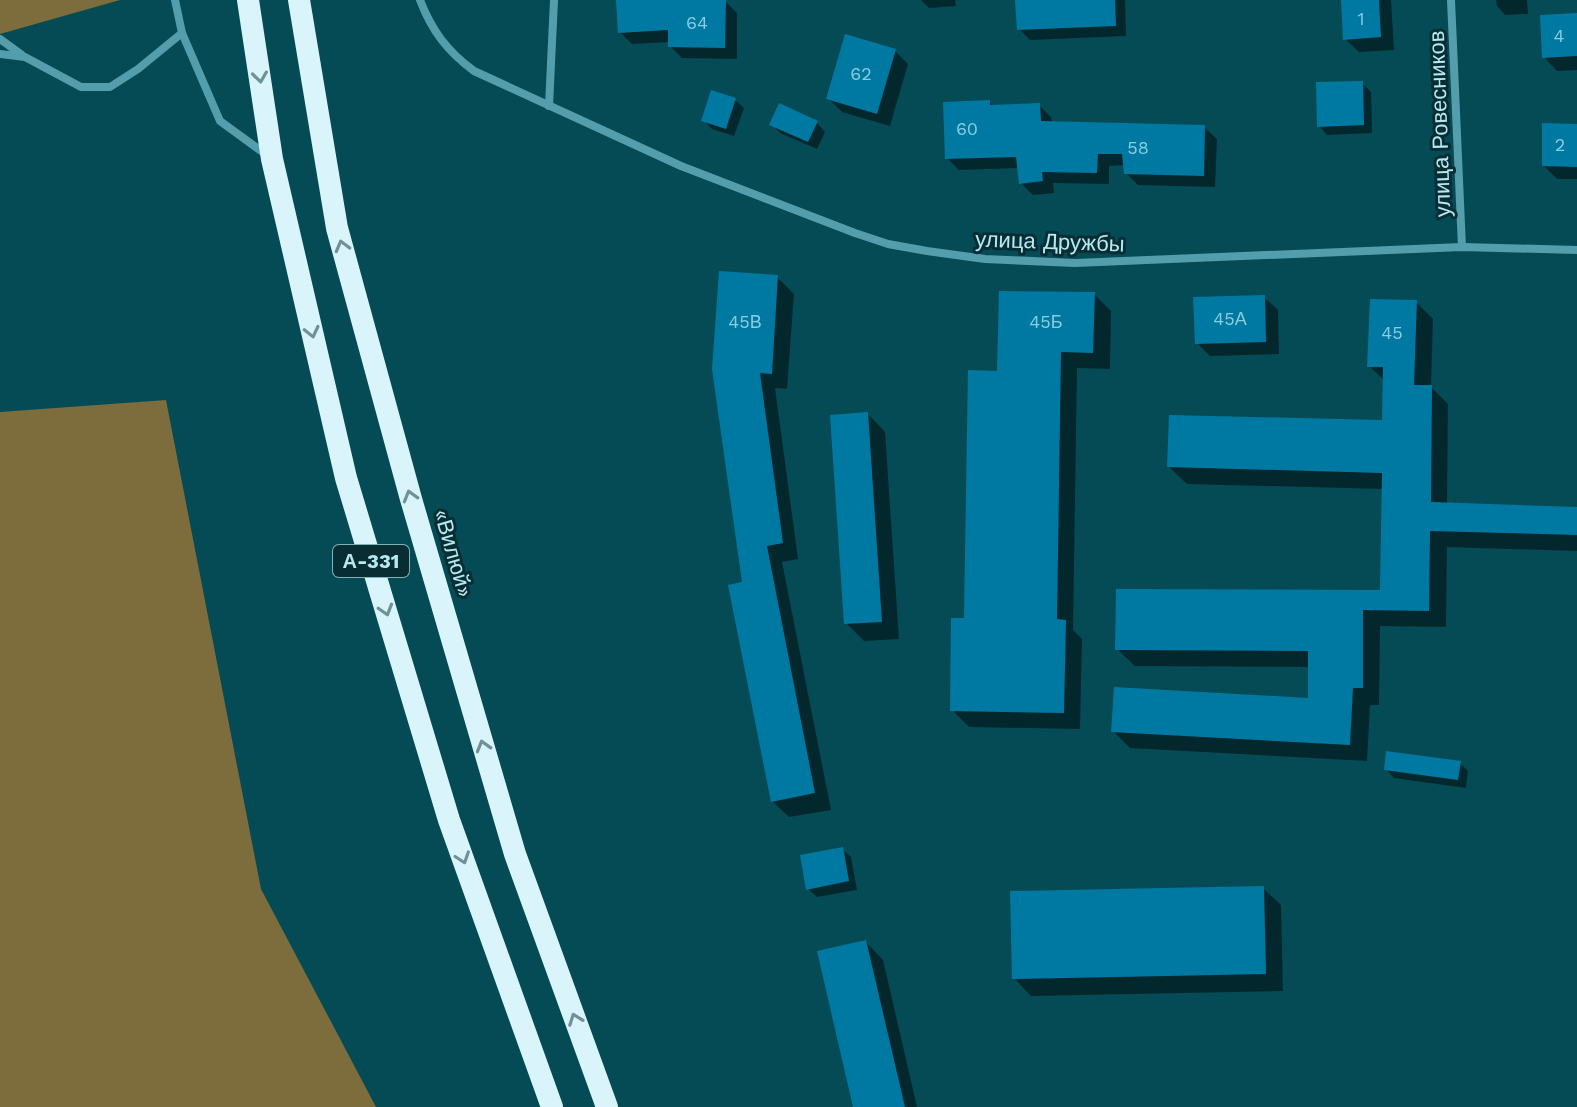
<svg xmlns="http://www.w3.org/2000/svg" width="1577" height="1107" viewBox="0 0 1577 1107" font-family="'Work Sans',sans-serif">
  <style>
    .green { fill: #7d6c3c }
    .shadow { fill: #0007 }
    .building { fill: #0079a2 }
    .lines { fill: none; stroke-linecap: round; stroke-linejoin: round }
    .minor { stroke: #549eac; stroke-width: 8 }
    .trunk { stroke: #d9f4fa; stroke-width: 22 }
    .oneway { stroke: #709197 }
    .labels { text-anchor: middle; stroke-width: 6; stroke-linejoin: round; paint-order: stroke }
    .number-label { font-size: 18px; fill: #89cddf }
    .shield { fill: #082e34; stroke: #82b1ba; stroke-width: 2 }
    .shield-label { font-size: 20px; font-weight: bold; fill: #b7e9f3 }
    .street-label { font-size: 22px; fill: #b7e9f3; stroke: #082e34 }
  </style>
  <rect width="100%" height="100%" fill="#054b55"/>
  <g class="green">
    <path d="M0,0h120l-120,34z"/>
    <path d="M166,400l95,489 115,218h-376v-695z"/>
  </g>
  <g class="shadow">
    <path d="M618,0l107,1 12,12v46l-55,-1 -12,-12v-4l-38,2 -12,-12z"/>
    <path d="M921,0h34l1,6 -27,2z"/>
    <path d="M1017,0h108l1,36 -96,4 -11,-11z"/>
    <path d="M1343,0h48l3,50 -35,2 -14,-13z"/>
    <path d="M1496,0h31l1,14 -23,1 -8,-9z"/>
    <path d="M1577,15v55l-20,1 -13,-14z"/>
    <path d="M895,51l13,13 -18,62 -48,-14 -13,-13z"/>
    <path d="M1362,83l9,9 1,41 -45,2 -8,-9z"/>
    <path d="M735,100l9,8 -10,28 -22,-7 -9,-9z"/>
    <path d="M989,102l5,5 45,-2 12,12 1,6 152,4 13,12 -2,48 -77,-2 -12,-12 -1,-8 -16,1v18l-56,-1 1,10 -21,2 -12,-12 -1,-15 -61,2 -12,-12z"/>
    <path d="M817,123l8,9 -8,17 -37,-16 -8,-9z"/>
    <path d="M1577,126v53h-20l-13,-13z"/>
    <path d="M777,277l17,17 -7,95 -12,-1 23,171 -16,3 49,248 -42,7 -17,-16 -58,-432z"/>
    <path d="M1094,294l17,17 -1,58 -33,-1 -4,262 9,9 -2,90 -111,-2 -17,-17 47,-337z"/>
    <path d="M1264,297l14,13 1,44 -69,2 -13,-13z"/>
    <path d="M1416,302l17,17 -2,68 17,17 -1,101 130,4v42l-130,-4 -1,80 -66,-1 -1,79h-9l-3,56 -237,-13 -17,-17 197,-31v-33l-175,-1 -18,-17 265,-57 1,-103 -196,-5 -18,-17 215,-45 1,-41 -16,-15z"/>
    <path d="M868,414l17,18 14,207 -35,2 -18,-18z"/>
    <path d="M1460,763l8,8 -2,17 -72,-10 -8,-9z"/>
    <path d="M842,849l9,8 6,33 -40,7 -9,-8z"/>
    <path d="M1263,888l18,17 2,86 -252,5 -17,-18z"/>
    <path d="M866,942l17,18 34,147h-62z"/>
  </g>
  <g class="building">
    <path d="M616,0h110l-1,48 -57,-1v-17l-50,3z"/>
    <path d="M1015,0h100l1,26 -99,4z"/>
    <path d="M1341,0h38l2,37 -38,3z"/>
    <path d="M1577,13v43l-35,2 -2,-43z"/>
    <path d="M845,34l51,15 -19,65 -51,-15z"/>
    <path d="M1363,81l1,44 -47,2 -1,-45z"/>
    <path d="M711,90l25,8 -10,31 -25,-8z"/>
    <path d="M990,100v5l50,-2 1,18 164,4 -1,51 -80,-2 -2,-20h-24l-1,19 -55,-1 1,9 -24,3 -3,-27 -71,2 -2,-57z"/>
    <path d="M779,103l39,18 -10,21 -39,-17z"/>
    <path d="M1542,123l35,1v43l-35,-1z"/>
    <path d="M719,271l59,4 -6,99 -12,-1 23,170 -16,3 48,247 -44,9 -43,-217 14,-3 -30,-213z"/>
    <path d="M999,291l96,1 -2,61 -32,-1 -4,267 9,1 -2,93 -114,-2 1,-93h13l4,-248 29,1z"/>
    <path d="M1265,295l1,47 -71,2 -2,-47z"/>
    <path d="M1370,299l47,1 -3,85h18l-1,117 146,5v28l-147,-4 -1,80 -66,-1v78h-10l-3,57 -239,-13 3,-45 194,11v-47l-193,-1 1,-61 264,1 2,-117 -215,-6 2,-52 213,5 1,-53h-16z"/>
    <path d="M868,412l14,210 -38,2 -14,-209z"/>
    <path d="M1386,751l75,10 -3,19 -74,-10z"/>
    <path d="M843,847l6,34 -43,9 -6,-35z"/>
    <path d="M1264,886l2,88 -254,5 -2,-88z"/>
    <path d="M866,940l39,167h-52l-36,-156z"/>
  </g>
  <g class="lines">
    <g class="minor">
      <path d="M175,0l7,33 38,88 48,35"/>
      <path d="M420,0c12,31 27,51 54,71l207,95 174,67 33,11 39,7 58,8 90,4 387,-16 115,3"/>
      <path d="M1451,0l11,247"/>
      <path d="M0,39l22,16"/>
      <path d="M0,54l25,3 56,30h29l28,-18 44,-36"/>
      <path d="M549,106l5,-106"/>
    </g>
    <g class="trunk">
      <path d="M248,0l24,159 74,319 103,342 103,287"/>
      <path d="M299,0l38,228 74,271 104,355 92,253"/>
    </g>
  </g>
  <defs><path id="oneway-chevron" d="M-2-3.5L2.5 0L-2 3.5" fill="none" stroke-width="1.6" stroke-linecap="round" stroke-linejoin="round" transform="scale(2)"/></defs>
  <g class="oneway">
    <use href="#oneway-chevron" transform="translate(260 77) rotate(82)"/>
    <use href="#oneway-chevron" transform="translate(342 246) rotate(-105)"/>
    <use href="#oneway-chevron" transform="translate(312 332) rotate(77)"/>
    <use href="#oneway-chevron" transform="translate(410 496) rotate(-106)"/>
    <use href="#oneway-chevron" transform="translate(386 610) rotate(73)"/>
    <use href="#oneway-chevron" transform="translate(483 746) rotate(-106)"/>
    <use href="#oneway-chevron" transform="translate(463 858) rotate(71)"/>
    <use href="#oneway-chevron" transform="translate(575 1019) rotate(-110)"/>
  </g>
  <g class="labels">
    <g class="number-label">
      <text x="1361" y="25">1</text>
      <text x="697" y="29">64</text>
      <text x="1559" y="42">4</text>
      <text x="861" y="80">62</text>
      <text x="967" y="135">60</text>
      <text x="1560" y="151">2</text>
      <text x="1138" y="154">58</text>
      <text x="1230" y="325">45А</text>
      <text x="745" y="328">45В</text>
      <text x="1046" y="328">45Б</text>
      <text x="1392" y="339">45</text>
    </g>
    <rect class="shield" x="333" y="545" width="76" height="32" rx="6"/>
    <g class="shield-label">
      <text x="371" y="568">А-331</text>
    </g>
    <g class="street-label">
      <text transform="translate(1439 124) rotate(-92)" y="8">улица Ровесников</text>
      <text transform="translate(1050 241) rotate(2)" y="8">улица Дружбы</text>
      <text transform="translate(454 553) rotate(74)" y="8">«Вилюй»</text>
    </g>
  </g>
</svg>
